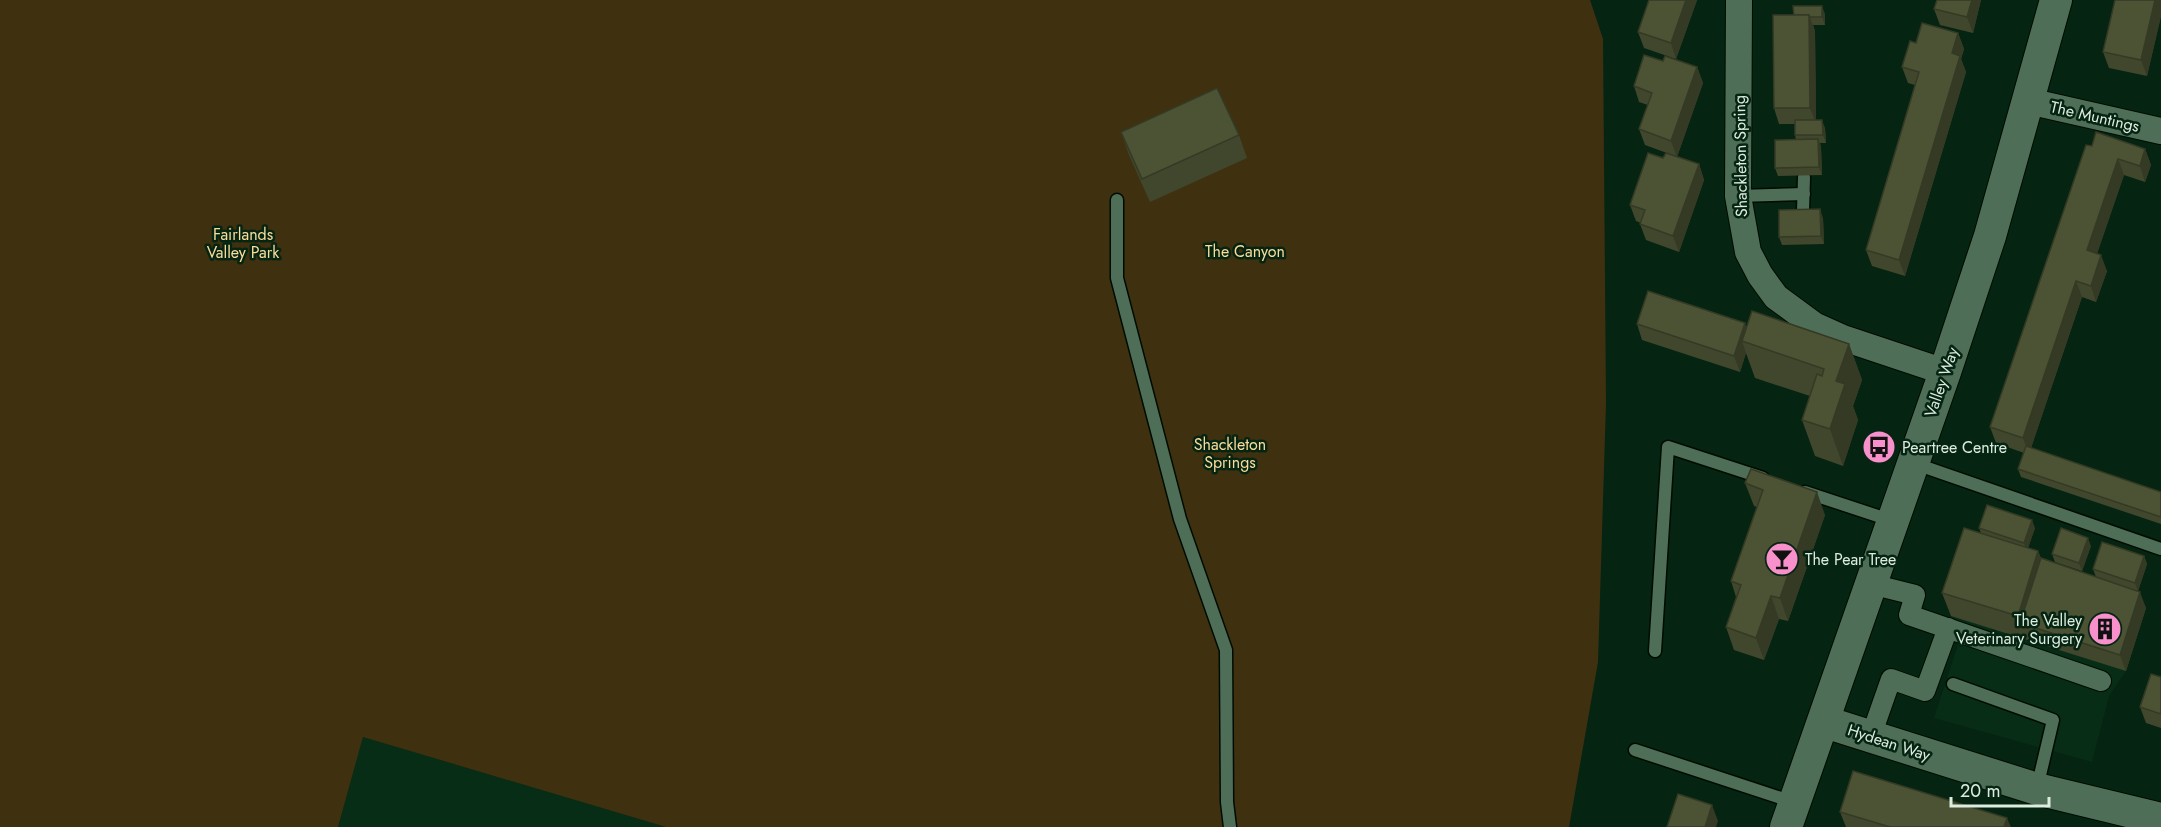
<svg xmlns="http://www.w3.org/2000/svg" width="2161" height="827" viewBox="0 0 2161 827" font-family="Jost,sans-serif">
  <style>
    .built { fill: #072d17 }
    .green { fill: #3f3110 }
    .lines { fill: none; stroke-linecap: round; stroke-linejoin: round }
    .service-casing { stroke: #000c01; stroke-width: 15 }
    .pedestrian-casing { stroke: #000c01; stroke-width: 22 }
    .minor-casing { stroke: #000c01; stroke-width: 28 }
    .tertiary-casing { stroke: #000c01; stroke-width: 34 }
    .service { stroke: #4f6e58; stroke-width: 12 }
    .pedestrian { stroke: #4f6e58; stroke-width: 20 }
    .minor { stroke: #4f6e58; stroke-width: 26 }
    .tertiary { stroke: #4f6e58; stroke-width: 32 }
    .wall { fill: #40472d }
    .shaded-wall { fill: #343a24 }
    .building { fill: #4b5334; stroke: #343a24; stroke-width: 1.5 }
    .labels { text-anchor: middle; stroke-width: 5; stroke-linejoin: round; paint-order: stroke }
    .street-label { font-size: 16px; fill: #dcede0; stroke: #062412 }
    .park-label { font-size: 16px; fill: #fadc9a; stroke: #062412 }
    .poi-label { font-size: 16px; fill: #dcede0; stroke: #062412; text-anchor: start }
  </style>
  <rect width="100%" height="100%" fill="#062412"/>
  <g class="built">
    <path d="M2146,608l-20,63 -17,25 -17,66 -158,-44 24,-73 -7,-29z"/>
    <path d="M363,737l303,90h-328z"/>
  </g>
  <path class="green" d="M0,0h1590l13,39 3,364 -8,259 -29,165h-903l-303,-90 -25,90h-338z"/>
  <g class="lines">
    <g class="service-casing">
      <g id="service">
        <path d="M1738,196l66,-2"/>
        <path d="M1117,200v78l63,241 46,131 1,152 3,25"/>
        <path d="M1803,211l1,-34"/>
        <path d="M1913,463l248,86"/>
        <path d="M1805,492l88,29"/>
        <path d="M1655,651l13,-204 95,31"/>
        <path d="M1953,684l100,36 -16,68"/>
        <path d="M1635,750l158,52"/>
      </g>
    </g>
    <g class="pedestrian-casing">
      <g id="pedestrian">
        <path d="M1871,584l44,11 -6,20 192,66"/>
        <path d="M1871,736l20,-57 34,12 23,-63"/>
      </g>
    </g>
    <g class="minor-casing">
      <g id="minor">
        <path d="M1739,0l-1,196 10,56 12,23 16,22 38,28 29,13 102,34"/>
        <path d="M2028,101l133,30"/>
      </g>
    </g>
    <g class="tertiary-casing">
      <g id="tertiary">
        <path d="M1825,722l212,67 124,30"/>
        <path d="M1786,827l159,-455 45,-136 66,-236"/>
      </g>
    </g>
    <use href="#service" class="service"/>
    <use href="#pedestrian" class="pedestrian"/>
    <use href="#minor" class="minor"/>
    <use href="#tertiary" class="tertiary"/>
  </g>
  <g class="wall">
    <path d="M1697,0l-21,59 -32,-11 -6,-16z"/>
    <path d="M1937,0h44l-8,33 -33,-8 -6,-16z"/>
    <path d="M2161,0v16l-14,60 -38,-8 -6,-16z"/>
    <path d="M1825,14v11h-12l2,6 1,89 9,8 1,15h-6l1,4 1,28 -44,1 -3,-8 21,-28 -1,-5v-11h-16l-5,-16 -1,-93z"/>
    <path d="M1958,33l6,16 -3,10 5,13 -61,204 -33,-10 -6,-16 49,-165 -7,-2 -6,-16 14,-24z"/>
    <path d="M1663,61l34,6 6,16 -26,74 22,7 5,16 -25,72 -33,-12 -6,-16 1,-1 -5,-2 -6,-16 33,-47 12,-2 -30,-11 -6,-16 9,-24 -9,-3 -5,-16z"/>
    <path d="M1121,132l118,3 8,23 -97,44 -21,-47z"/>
    <path d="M2092,146l53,3 6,16 -6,17 -21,-7 -27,78 10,18 -11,31 -14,-5 -51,151 130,44v32l-140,-47 -3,-8 6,-16 -28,-10 -6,-16z"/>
    <path d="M1823,218l1,26 -42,1 -3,-8z"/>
    <path d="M1637,324l109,3 103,17 13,36 -9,26 5,14 -15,46 -28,-10 -13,-36 8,-24 -55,-18 -9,-25 -6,19 -98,-32z"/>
    <path d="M1745,483l80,32 -37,106 -9,-2 -15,41 -30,-10 -8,-23 10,-30 -5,-16 26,-74 -3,-1z"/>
    <path d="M1979,528h56l-7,20 10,3 3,7 55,19 -3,-8 51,-13 3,8 -9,27 8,17 -20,63 -175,-55 -9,-23 39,-60z"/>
    <path d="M2091,546l-9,25 -27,-9 -3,-8z"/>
    <path d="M2161,677v51l-15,-5 -6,-16z"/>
    <path d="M1840,812l171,15h-165z"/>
  </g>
  <g class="shaded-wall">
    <path d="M1686,0h11l-21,59 -5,-16z"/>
    <path d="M1972,0h9l-8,33 -6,-16z"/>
    <path d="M2155,0h6v16l-14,60 -6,-16z"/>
    <path d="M1822,6l3,8v11l-3,-8z"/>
    <path d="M1809,15l6,16 1,93 -6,-16z"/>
    <path d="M1958,33l6,16 -3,10 5,13 -61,204 -6,-16 53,-207z"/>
    <path d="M1697,67l6,16 -26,74 -6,-16z"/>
    <path d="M1822,120l3,8 1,15 -3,-8z"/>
    <path d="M1818,139l3,8 1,28 -3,-8z"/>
    <path d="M2145,149l6,16 -6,17 -5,-16z"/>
    <path d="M2118,159l6,16 -31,91 -6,-16z"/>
    <path d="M1699,164l5,16 -25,72 -6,-16z"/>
    <path d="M1820,209l3,9 1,26 -3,-8z"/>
    <path d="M2101,255l6,16 -11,31 -5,-16z"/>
    <path d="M2076,281l6,16 -53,157 -6,-16z"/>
    <path d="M1745,323l6,16 -9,2 4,12 -6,19 -6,-16z"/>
    <path d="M1849,344l13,36 -9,26 5,14 -15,46 -13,-37 6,-48z"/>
    <path d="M1817,492l8,23 -37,106 -8,-23z"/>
    <path d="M2032,520l3,8 -8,23 -3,-8z"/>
    <path d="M2088,538l3,8 -9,25 -3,-8z"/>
    <path d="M2038,551l8,23 -26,49 -2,-7z"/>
    <path d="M2144,556l3,8 -9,27 -3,-8z"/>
    <path d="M2140,592l6,16 -20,63 -6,-16z"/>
    <path d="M1771,596l8,23 -15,41 -8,-22z"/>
    <path d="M1712,805l6,16 -2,6h-11z"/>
    <path d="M2007,818l4,9h-7z"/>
  </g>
  <g class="building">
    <path d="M1649,0h37l-15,43 -33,-11z"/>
    <path d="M1937,0h35l-5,17 -33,-8z"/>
    <path d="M2115,0h40l-14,60 -38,-8z"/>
    <path d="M1793,6h29v11h-12l-1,-2h-15z"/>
    <path d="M1773,15h36l1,93h-36z"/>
    <path d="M1922,23l36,10 -6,20 8,3 -61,204 -33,-10 53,-178 -17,-5 8,-26 6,2z"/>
    <path d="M1644,55l19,6 2,-5 32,11 -26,74 -32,-12 13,-36 -18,-7z"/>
    <path d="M1217,88l22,47 -97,44 -21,-47z"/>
    <path d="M1795,120h27l1,15h-28z"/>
    <path d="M2096,132l49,17 -5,17 -22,-7 -31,91 14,5 -10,31 -15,-5 -53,157 -33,-11 96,-282 6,1z"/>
    <path d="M1818,139l1,28 -44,1v-28z"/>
    <path d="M1648,153l15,5 3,-5 33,11 -26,72 -33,-12 5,-14 -15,-5z"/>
    <path d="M1820,209l1,27 -42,1v-27z"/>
    <path d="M1648,291l97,32 -11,33 -97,-32z"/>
    <path d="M1752,311l97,33 -13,37 9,3 -15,45 -28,-9 15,-46 5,2 2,-7 -82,-28z"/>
    <path d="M2026,446l135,46v25l-143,-48z"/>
    <path d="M1751,469l66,23 -37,106 -9,-2 -15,42 -30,-11 15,-42 -10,-4 32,-91 -18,-7z"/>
    <path d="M1987,505l45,15 -8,23 -45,-15z"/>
    <path d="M1964,528l74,23 -20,65 -76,-23z"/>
    <path d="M2061,528l27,10 -9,25 -27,-9z"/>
    <path d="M2102,542l42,14 -9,27 -42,-14z"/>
    <path d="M2041,558l99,34 -20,63 -100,-32z"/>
    <path d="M2151,674l10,3v37l-21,-7z"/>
    <path d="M1853,771l154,47 -3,9h-114l-50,-15z"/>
    <path d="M1678,794l34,11 -7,22h-38z"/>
  </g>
  <defs>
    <g id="bus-disc" transform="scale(1.725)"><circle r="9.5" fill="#f890cb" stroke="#062412"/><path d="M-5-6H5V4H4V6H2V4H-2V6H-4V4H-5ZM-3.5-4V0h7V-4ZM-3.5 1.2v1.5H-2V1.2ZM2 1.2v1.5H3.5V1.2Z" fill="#111"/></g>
    <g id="bar-disc" transform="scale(1.725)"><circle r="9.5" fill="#f890cb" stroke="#062412"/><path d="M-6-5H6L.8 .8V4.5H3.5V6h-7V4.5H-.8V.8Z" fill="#111"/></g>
    <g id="building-disc" transform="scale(1.725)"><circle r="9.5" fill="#f890cb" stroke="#062412"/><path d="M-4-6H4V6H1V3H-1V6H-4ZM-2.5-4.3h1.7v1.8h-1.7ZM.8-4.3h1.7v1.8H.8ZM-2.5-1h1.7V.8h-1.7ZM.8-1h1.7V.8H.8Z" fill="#111"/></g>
  </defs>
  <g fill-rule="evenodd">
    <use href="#bus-disc" x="1879" y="447"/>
    <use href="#bar-disc" x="1782" y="559"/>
    <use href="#building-disc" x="2105" y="629"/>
  </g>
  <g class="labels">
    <g class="street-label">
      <text transform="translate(2095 116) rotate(13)" y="6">The Muntings</text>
      <text transform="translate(1740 156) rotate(-91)" y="6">Shackleton Spring</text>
      <text transform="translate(1941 382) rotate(-71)" y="6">Valley Way</text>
      <text transform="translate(1889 742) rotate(18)" y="6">Hydean Way</text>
    </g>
    <g class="park-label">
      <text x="243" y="240">Fairlands<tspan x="243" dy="18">Valley Park</tspan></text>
      <text x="1245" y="257">The Canyon</text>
      <text x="1230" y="450">Shackleton<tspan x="1230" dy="18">Springs</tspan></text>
    </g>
    <g class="poi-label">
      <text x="1902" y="453">Peartree Centre</text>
      <text x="1805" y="565">The Pear Tree</text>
      <text x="2082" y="626" text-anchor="end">The Valley<tspan x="2082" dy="18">Veterinary Surgery</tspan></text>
    </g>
  </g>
  <path d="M1951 797v9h98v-9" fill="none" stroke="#dcede0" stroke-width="3"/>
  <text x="1960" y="797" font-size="18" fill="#dcede0" stroke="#062412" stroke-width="4.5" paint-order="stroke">20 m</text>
</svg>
